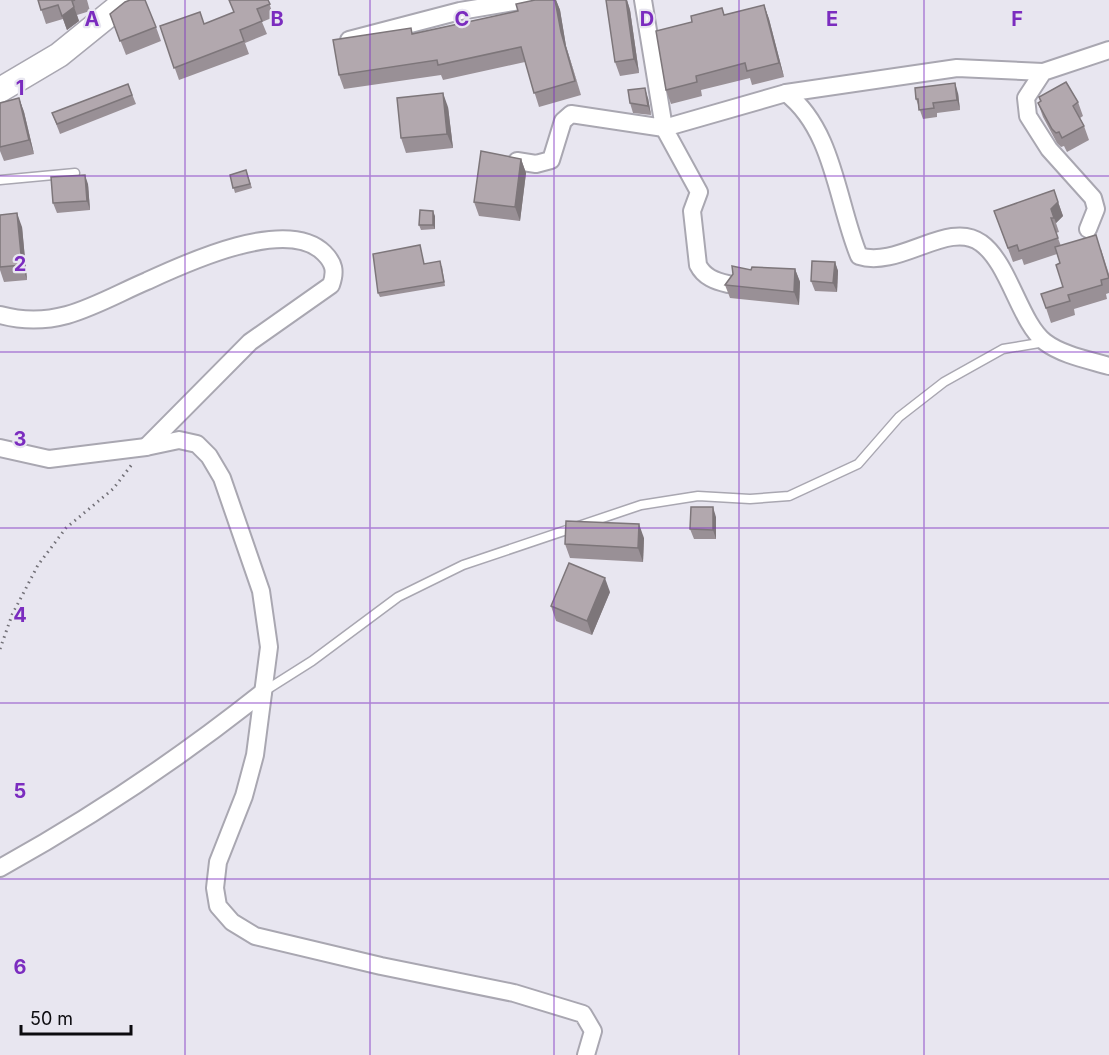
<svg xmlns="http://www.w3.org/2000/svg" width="1109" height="1055" viewBox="0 0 1109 1055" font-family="Inter,sans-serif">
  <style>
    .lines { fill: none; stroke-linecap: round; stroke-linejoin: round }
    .service-casing { stroke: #a9a7b1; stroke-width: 11 }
    .minor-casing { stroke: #a9a7b1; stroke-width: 20 }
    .secondary-casing { stroke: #a9a7b1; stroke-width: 27 }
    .path { stroke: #727077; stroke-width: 3; stroke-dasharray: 1.5 4.5; stroke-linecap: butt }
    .service { stroke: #fff; stroke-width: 8 }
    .minor { stroke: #fff; stroke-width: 16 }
    .secondary { stroke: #fff; stroke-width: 24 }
    .wall { fill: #999096 }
    .shaded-wall { fill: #7d767a }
    .building { fill: #b2a8ae; stroke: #7d767a; stroke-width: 1.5 }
    .grid { fill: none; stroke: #7b2cbf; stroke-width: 1.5; stroke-opacity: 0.55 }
    .grid-label { font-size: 20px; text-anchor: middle; font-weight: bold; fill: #7b2cbf; stroke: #e8e6f0; stroke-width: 4.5; stroke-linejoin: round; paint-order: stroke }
  </style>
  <rect width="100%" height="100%" fill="#e8e6f0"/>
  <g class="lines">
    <g class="service-casing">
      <g id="service">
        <path d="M0,180l75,-7"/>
        <path d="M263,692l49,-31 86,-64 65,-32 178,-60 57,-9 52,3 39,-3 69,-32 41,-47 45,-35 59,-33 42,-7"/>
      </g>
    </g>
    <g class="minor-casing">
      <g id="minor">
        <path d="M349,40l111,-29 66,-11"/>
        <path d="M786,93c48,37 51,110 73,163 40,13 90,-37 122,-13 28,20 39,80 64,99 17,13 44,18 64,24"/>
        <path d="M517,161l19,3 15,-4 12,-39 8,-7 93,14 -21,-128"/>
        <path d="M1088,229l8,-20 -3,-11 -44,-49 -21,-33 -2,-18 17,-26 66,-22"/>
        <path d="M728,284c-13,-3 -24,-7 -30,-19l-6,-54 7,-19 -35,-64 122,-35 171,-25 86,4"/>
        <path d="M0,315c22,6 45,6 67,0 28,-8 54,-23 80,-34 39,-18 140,-65 177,-28 10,10 12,18 7,32l-81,57 -104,105"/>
        <path d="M0,448l49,11 97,-12 33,-7 18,4 12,12 13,22 39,113 8,56 -14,108 -11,41 -26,66 -3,26 3,18 14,16 23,14 126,30 133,27 69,21 10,17 -7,24"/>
        <path d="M0,868c92,-51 180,-110 263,-176"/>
      </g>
    </g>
    <g class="secondary-casing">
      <path id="secondary" d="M0,90l59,-35 68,-55"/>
    </g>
    <path class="path" d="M0,649l12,-34 26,-50 28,-37 47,-39 20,-26"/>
    <use href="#service" class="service"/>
    <use href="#minor" class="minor"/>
    <use href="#secondary" class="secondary"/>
  </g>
  <g class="wall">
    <path d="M38,0h49l3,11 -13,4 2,6 -12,9 -4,-11 -17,5z"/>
    <path d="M268,0l6,17 -12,5 5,12 -22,9 4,11 -70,26 -19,-54 44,-2z"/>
    <path d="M535,0h21l4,10 6,36 15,49 -42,12 -14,-45 -82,18 -2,-5 -97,14 -5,-14 179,-64z"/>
    <path d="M606,0h21l3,10 9,63 -19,3 -5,-14z"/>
    <path d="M764,5l5,14 15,58 -32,8 -2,-7 -49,12 1,6 -31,8 -5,-14 59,-75z"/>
    <path d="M110,14l46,13 5,14 -35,14z"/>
    <path d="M128,84l8,20 -76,30 -8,-21z"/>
    <path d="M958,93l2,17 -23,3v4l-14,2 -7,-20z"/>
    <path d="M1039,97l39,5 5,14 -3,2 4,8 5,14 -22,12 -3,-6 -3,1 -4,-4 -14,-26 -5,-14 2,-1z"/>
    <path d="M19,98l5,14 10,42 -30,7 -4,-10v-48z"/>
    <path d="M648,98l3,17 -18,-2 -3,-10z"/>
    <path d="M448,107l5,41 -47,5 -5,-15z"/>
    <path d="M521,159l5,14 -6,48 -41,-5 -5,-14z"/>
    <path d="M246,170l6,18 -17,5 -5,-18z"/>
    <path d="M88,184l2,26 -33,3 -4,-10z"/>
    <path d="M1054,190l9,26 -7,7 3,9 -3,1 5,13 40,3 8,25v19l-3,1 1,5 -33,10 1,6 -24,8 -5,-15 17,-21 -3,-24 -3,-9 -33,11 -2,-6 -9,3 -19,-51z"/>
    <path d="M0,215l22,12 5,53 -23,2 -4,-12z"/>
    <path d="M435,216v13l-14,1 -2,-5z"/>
    <path d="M420,245l4,19 18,2 3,20 -65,11 -2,-4z"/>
    <path d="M835,262l3,9 -1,21 -22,-1 -4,-10z"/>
    <path d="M795,269l5,13 -1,23 -69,-7 -5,-13 26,-15z"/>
    <path d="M716,517v22h-22l-4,-10z"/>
    <path d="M644,538l-1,24 -73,-4 -5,-14z"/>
    <path d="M610,592l-18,43 -36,-14 -5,-15z"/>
  </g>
  <g class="shaded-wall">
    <path d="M555,0h1l4,10 6,36 15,49 -20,-63z"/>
    <path d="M626,0h1l3,10 9,63 -5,-14z"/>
    <path d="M72,1l7,20 -12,9 -5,-14z"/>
    <path d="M764,5l5,14 15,58 -5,-14z"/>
    <path d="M955,83l3,10 2,17 -3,-10z"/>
    <path d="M645,88l3,10 3,17 -3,-9z"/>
    <path d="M443,93l5,14 5,41 -6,-14z"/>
    <path d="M19,98l5,14 10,42 -5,-14z"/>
    <path d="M521,159l5,14 -6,48 -5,-14z"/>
    <path d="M85,175l3,9 2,26 -3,-9z"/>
    <path d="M1058,202l5,14 -7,7 -5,-14z"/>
    <path d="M433,211l2,5v13l-2,-4z"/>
    <path d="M17,213l5,14 5,53 -5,-15z"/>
    <path d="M835,262l3,9 -1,21 -4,-9z"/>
    <path d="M795,269l5,13 -1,23 -5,-13z"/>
    <path d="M713,507l3,10v22l-3,-9z"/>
    <path d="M639,524l5,14 -1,24 -5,-14z"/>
    <path d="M605,578l5,14 -18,43 -5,-14z"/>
  </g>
  <g class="building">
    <path d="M38,0h37l-3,1 2,6 -12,9 -4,-11 -17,5z"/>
    <path d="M130,0h15l11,27 -36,14 -10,-27 15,-12z"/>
    <path d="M229,0h39l2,4 -13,5 5,12 -22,9 4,11 -70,27 -14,-42 40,-14 4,12 30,-12z"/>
    <path d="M535,0h20l6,32 14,49 -41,12 -13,-46 -83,18 -1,-5 -98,15 -6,-35 78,-12 1,6 106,-23 -2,-7z"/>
    <path d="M606,0h20l8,59 -19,3z"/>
    <path d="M764,5l15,58 -32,8 -2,-8 -49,13 1,6 -31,8 -10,-59 36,-9 -1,-6 31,-8 2,7z"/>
    <path d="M1066,82l12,20 -5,4 11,20 -22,12 -3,-6 -3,1 -4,-4 -14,-26 3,-2 -2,-4z"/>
    <path d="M955,83l2,17 -24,3 1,5 -15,2 -1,-11h-2l-1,-11z"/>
    <path d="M128,84l4,11 -75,29 -5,-11z"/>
    <path d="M645,88l3,18 -18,-3 -2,-13z"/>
    <path d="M443,93l4,41 -46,4 -4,-40z"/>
    <path d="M19,98l10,42 -29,7v-44z"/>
    <path d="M481,151l40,8 -6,48 -41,-5z"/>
    <path d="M246,170l4,14 -17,4 -3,-13z"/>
    <path d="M85,175l2,26 -34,2 -2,-26z"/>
    <path d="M1054,190l4,12 -7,7 3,9h-3l7,20 -39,13 -2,-6 -9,3 -14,-37z"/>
    <path d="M420,210l13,1v14h-14z"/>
    <path d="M17,213l5,52 -22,2v-52z"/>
    <path d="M1096,235l13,43 -8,2 1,5 -34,10 2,6 -24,7 -5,-14 22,-7 -7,-22 4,-2 -5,-16z"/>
    <path d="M420,245l4,19 16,-3 4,21 -66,11 -5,-39z"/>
    <path d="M812,261l23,1 -2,21 -22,-2z"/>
    <path d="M732,266l19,4 1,-3 43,2 -1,23 -69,-7 8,-11z"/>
    <path d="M691,507h22v23l-23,-1z"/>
    <path d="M566,521l73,3 -1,24 -73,-4z"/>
    <path d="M569,563l36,15 -18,43 -36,-15z"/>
  </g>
  <path class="grid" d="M185,0v1055M370,0v1055M554,0v1055M739,0v1055M924,0v1055M0,176h1109M0,352h1109M0,528h1109M0,703h1109M0,879h1109"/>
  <g class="grid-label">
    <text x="92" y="26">A</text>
    <text x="277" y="26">B</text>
    <text x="462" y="26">C</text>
    <text x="647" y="26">D</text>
    <text x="832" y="26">E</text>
    <text x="1017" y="26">F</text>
    <text x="20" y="95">1</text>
    <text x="20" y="271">2</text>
    <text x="20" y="446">3</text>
    <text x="20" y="622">4</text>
    <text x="20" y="798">5</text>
    <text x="20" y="974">6</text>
  </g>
  <path d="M21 1025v9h110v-9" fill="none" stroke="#0c0b0f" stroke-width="3"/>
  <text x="30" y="1025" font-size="18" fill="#0c0b0f" stroke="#e8e6f0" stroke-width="4.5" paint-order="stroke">50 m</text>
</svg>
